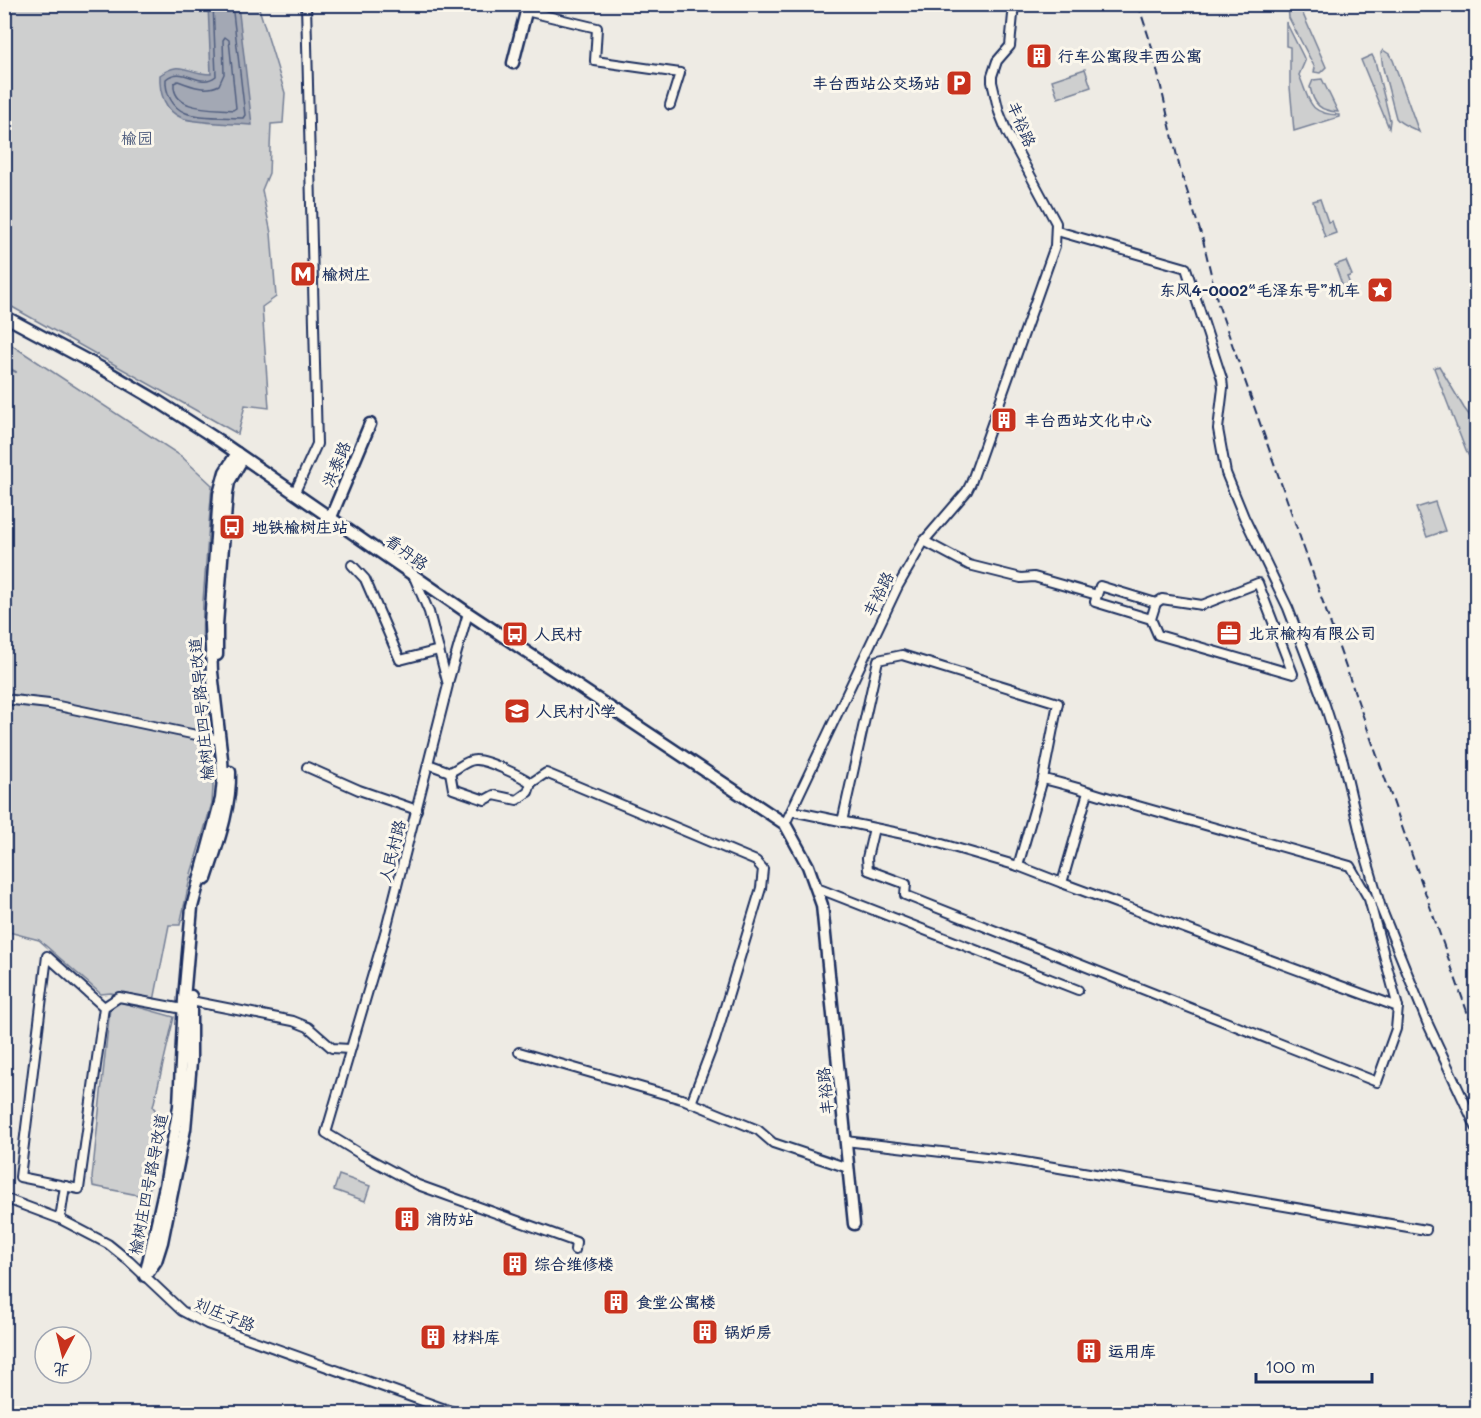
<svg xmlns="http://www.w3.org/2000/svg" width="1481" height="1418" viewBox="0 0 1481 1418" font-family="Mali,'LXGW WenKai TC',sans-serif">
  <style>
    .green { fill: #cecfcf; stroke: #747f96; stroke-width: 1.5 }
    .water { fill: #a3a8b4; stroke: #6d7892; stroke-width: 1.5 }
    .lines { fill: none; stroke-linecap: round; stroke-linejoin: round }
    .shore { stroke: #515f80; stroke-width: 1.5 }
    .stream { stroke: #6d7892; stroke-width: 2 }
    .minor-casing { stroke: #1b2f5e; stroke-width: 12 }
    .tertiary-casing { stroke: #1b2f5e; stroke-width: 15 }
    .minor { stroke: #fbf7ec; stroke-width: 8 }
    .tertiary { stroke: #fbf7ec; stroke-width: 10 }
    .rail { stroke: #1b2f5e; stroke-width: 2; stroke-dasharray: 9 4.5; stroke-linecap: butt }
    .labels { text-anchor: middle; stroke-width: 6; stroke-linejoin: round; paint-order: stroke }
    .poi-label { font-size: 16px; font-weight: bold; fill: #1b2f5e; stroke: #fbf7ec; text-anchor: start }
    .street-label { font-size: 16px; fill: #1b2f5e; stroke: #fbf7ec }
    .park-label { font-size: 16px; fill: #48577a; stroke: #fbf7ec }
  </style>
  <rect width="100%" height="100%" fill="#eeebe4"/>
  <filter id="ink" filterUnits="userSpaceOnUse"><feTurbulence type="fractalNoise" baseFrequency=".0167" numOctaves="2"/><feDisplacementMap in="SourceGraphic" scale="12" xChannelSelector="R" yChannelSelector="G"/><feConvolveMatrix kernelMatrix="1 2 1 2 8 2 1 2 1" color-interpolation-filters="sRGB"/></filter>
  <g filter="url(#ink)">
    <g class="green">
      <path d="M5,5h253l27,88 -2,30 -12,1 -2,49 -7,17 9,43 5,64 -14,10 7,101 -24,-3 -7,29 -233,-131z"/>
      <path d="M1288,5h11l27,62 -6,6 -6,-1 1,-4 -26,-50z"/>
      <path d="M1286,22l17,34 2,5 -6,14c11,25 8,39 40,40v2l-45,14 -4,-44v-40l-4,-1z"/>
      <path d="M1383,50l6,4 4,6 26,72c-8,-6 -17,-6 -23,-14l-13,-50 -2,-15z"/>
      <path d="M1372,55l3,6 15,59 -1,8 -28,-68z"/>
      <path d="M1085,69l6,18 -33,11 -6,-18z"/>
      <path d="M1322,79l16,33c-18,-1 -24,-7 -28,-25l3,-7z"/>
      <path d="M1320,199l8,23 4,-1 4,12 -11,4 -12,-36z"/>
      <path d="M1346,261l6,14 -5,2 3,7 -7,3 -8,-22z"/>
      <path d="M4,340l177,116 31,29 -9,116 -1,55 4,56 8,40 -1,35 -1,16 -21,71 -11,51h-11l-15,76 -43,-8 -10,1 -62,-54 -34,-9z"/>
      <path d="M1439,366l25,42 12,16v45l-10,-18 -32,-83z"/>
      <path d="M1435,502l10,29 -18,6 -11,-29z"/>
      <path d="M120,1002l54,15 -21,90 9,11 -14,79 -55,-11 -1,-8 18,-170z"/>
      <path d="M339,1175l31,11 -5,15 -31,-11z"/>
    </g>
    <path class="water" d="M208,5h30l14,120c-14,-1 -59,-2 -70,-7 -17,-7 -23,-25 -22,-43 22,-16 26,-1 51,-1z"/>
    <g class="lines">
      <g class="shore">
        <path d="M213,4l3,72c-17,14 -33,-12 -50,3 -1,13 6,29 20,34 12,5 42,4 57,5l2,-3 -13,-111"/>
        <path d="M225,37l4,3 7,68 -3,2c-19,-2 -61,2 -59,-27l4,-2c13,5 28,11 41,4l5,-11 -1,-34z"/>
      </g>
      <path class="stream" d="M4,366l12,6"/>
      <g class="minor-casing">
        <g id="minor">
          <path d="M526,11l71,17 -2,33 85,12 -10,32"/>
          <path d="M1057,231l129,37 36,111 1,9 -5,41 8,44 18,44 44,91 37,97 18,56 21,89 17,58 46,114 49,105"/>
          <path d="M295,492l22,-48 -11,-440"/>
          <path d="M924,541l45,24 52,13 13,-1 63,18 -2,7 56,17 5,-16 -56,-17 -3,9"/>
          <path d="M352,565l13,14 35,81 39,-10"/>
          <path d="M414,577l15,35 19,73 -63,248 -59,200 36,22 56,30 158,57 -1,8"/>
          <path d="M1151,619l7,16 135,39 -35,-91 -56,22 -40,-6 -6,4"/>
          <path d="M448,683l20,-70"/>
          <path d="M4,699l45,5 171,36"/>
          <path d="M428,764l22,8c8,-3 16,-12 25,-12 10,-1 47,16 56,23l15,-10 210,88 7,8 -2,19 -46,152 -24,63"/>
          <path d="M307,767l52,23 58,20"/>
          <path d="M450,772l3,17 32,11 9,-5 23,5 11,-8 3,-9"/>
          <path d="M1043,779c29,6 58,17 88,25 73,20 146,41 219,62l19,33 29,108 -336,-124"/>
          <path d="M792,811l126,26 100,29 25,-87 15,-76 -156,-48 -24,5 -36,162"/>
          <path d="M785,824l113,-238 26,-45 43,-50 4,-8 84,-237 1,-23 -49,-91 -8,-20 -7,-30v-6l5,-15 13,-15 4,-42"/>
          <path d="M874,828l-7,30 1,12 38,14 -1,11 472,187 19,-53 2,-22"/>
          <path d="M1018,866l44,17 26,-91"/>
          <path d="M817,888l261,102"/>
          <path d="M186,1000l107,21 15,6 24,21 18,1"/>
          <path d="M104,1007l-57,-51 -27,221 59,12 25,-182 15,-10 64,12"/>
          <path d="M519,1052l166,48 73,30 15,13 75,25"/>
          <path d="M845,1141l167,19 414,70"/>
          <path d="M4,1198l56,21 48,25 21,17 53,50 25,13 252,90"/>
          <path d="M60,1219l5,-33"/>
        </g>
      </g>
      <g class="tertiary-casing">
        <g id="tertiary">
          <path d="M513,63l15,-59"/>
          <path d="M4,316l99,53 53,31 62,40 250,173 317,211 23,42 14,39 32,319"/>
          <path d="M331,517l39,-93"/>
          <path d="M217,655v-30l10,-132 2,-11 14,-24"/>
          <path d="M206,879c11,-34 25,-70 24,-107"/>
          <path d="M147,1274l9,-13 6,-19 23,-113 6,-67v-66"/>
          <path d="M145,1276l20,-90 14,-80 5,-107 8,-92 29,-108 2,-20 -1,-20 -10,-87 -2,-48 9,-130 6,-22 12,-19"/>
        </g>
      </g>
      <use href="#minor" class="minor"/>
      <use href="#tertiary" class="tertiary"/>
      <path class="rail" d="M1138,4l13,40 29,125 23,71 15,64 258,733"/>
    </g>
  </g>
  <defs>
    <g id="building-square" transform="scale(1.35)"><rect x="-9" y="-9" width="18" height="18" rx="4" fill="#c8321e" stroke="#fbf7ec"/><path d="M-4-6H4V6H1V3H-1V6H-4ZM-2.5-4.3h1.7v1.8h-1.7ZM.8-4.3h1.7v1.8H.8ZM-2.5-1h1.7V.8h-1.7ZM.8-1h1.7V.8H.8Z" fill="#fff"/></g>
    <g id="parking-square" transform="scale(1.35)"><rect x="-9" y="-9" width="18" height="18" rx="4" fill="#c8321e" stroke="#fbf7ec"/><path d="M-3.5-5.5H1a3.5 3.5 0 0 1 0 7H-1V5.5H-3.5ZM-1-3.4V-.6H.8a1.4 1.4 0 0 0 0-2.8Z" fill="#fff"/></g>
    <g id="metro-square" transform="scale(1.35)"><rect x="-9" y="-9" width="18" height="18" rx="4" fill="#c8321e" stroke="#fbf7ec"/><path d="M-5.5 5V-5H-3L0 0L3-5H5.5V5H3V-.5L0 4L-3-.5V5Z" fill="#fff"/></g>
    <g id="sight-square" transform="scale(1.35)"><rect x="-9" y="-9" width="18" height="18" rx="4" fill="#c8321e" stroke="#fbf7ec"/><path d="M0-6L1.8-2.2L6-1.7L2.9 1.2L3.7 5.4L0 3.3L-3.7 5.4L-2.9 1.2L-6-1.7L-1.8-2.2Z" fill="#fff"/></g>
    <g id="bus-square" transform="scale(1.35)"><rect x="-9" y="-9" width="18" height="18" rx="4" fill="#c8321e" stroke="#fbf7ec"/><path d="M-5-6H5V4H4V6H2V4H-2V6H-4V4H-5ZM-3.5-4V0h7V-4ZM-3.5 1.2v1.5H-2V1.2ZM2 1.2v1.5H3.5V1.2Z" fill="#fff"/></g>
    <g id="office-square" transform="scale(1.35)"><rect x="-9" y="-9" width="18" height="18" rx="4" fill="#c8321e" stroke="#fbf7ec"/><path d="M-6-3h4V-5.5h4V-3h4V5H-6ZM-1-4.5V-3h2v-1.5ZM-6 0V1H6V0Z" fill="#fff"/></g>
    <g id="school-square" transform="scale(1.35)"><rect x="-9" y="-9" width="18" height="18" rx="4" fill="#c8321e" stroke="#fbf7ec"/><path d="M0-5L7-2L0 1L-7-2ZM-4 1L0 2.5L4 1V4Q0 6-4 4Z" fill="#fff"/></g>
  </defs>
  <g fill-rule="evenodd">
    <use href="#building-square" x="1039" y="56"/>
    <use href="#parking-square" x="959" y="83"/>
    <use href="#metro-square" x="303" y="274"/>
    <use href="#sight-square" x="1380" y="290"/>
    <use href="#building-square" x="1004" y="420"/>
    <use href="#bus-square" x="232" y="527"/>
    <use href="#office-square" x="1229" y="633"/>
    <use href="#bus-square" x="515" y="634"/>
    <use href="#school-square" x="517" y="711"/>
    <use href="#building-square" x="407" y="1219"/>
    <use href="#building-square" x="515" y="1264"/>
    <use href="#building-square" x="616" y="1302"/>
    <use href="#building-square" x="705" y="1332"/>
    <use href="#building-square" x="433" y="1337"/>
    <use href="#building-square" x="1089" y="1351"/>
  </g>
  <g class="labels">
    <g class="poi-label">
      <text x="1058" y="62">行车公寓段丰西公寓</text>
      <text x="940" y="89" text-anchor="end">丰台西站公交场站</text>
      <text x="322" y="280">榆树庄</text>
      <text x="1360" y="296" text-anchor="end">东风4-0002“毛泽东号”机车</text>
      <text x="1024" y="426">丰台西站文化中心</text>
      <text x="252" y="533">地铁榆树庄站</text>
      <text x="1248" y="639">北京榆构有限公司</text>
      <text x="534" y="640">人民村</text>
      <text x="536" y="717">人民村小学</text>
      <text x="426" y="1225">消防站</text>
      <text x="534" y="1270">综合维修楼</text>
      <text x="636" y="1308">食堂公寓楼</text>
      <text x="724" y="1338">锅炉房</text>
      <text x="452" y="1343">材料库</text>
      <text x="1108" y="1357">运用库</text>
    </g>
    <g class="street-label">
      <text transform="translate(1022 124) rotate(67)" y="6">丰裕路</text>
      <text transform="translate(336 464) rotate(-67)" y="6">洪泰路</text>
      <text transform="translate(407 552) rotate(36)" y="6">看丹路</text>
      <text transform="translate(878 594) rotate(-63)" y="6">丰裕路</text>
      <text transform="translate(201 709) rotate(-95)" y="6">榆树庄四号路导改道</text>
      <text transform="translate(392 851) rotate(-76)" y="6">人民村路</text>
      <text transform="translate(825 1091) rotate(-95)" y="6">丰裕路</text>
      <text transform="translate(148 1184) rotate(-79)" y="6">榆树庄四号路导改道</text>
      <text transform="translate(225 1314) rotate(22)" y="6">刘庄子路</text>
    </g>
    <g class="park-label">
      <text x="137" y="144">榆园</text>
    </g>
  </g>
  <rect width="1481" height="1418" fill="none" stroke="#fbf7ec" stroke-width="24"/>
  <rect x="12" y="12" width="1457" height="1394" fill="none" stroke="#1b2f5e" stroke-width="2" filter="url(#ink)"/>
  <g transform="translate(63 1355) rotate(187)"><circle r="28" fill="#fbf7ec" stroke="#a1a7b3" stroke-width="1.5"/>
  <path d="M0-4.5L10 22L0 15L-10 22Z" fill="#c8321e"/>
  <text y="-9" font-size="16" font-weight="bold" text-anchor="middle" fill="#1b2f5e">北</text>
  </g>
  <path d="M1256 1373v9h116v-9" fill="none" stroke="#1b2f5e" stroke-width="3"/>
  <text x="1265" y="1373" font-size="18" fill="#1b2f5e" stroke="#fbf7ec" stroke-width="4.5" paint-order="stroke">100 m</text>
</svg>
